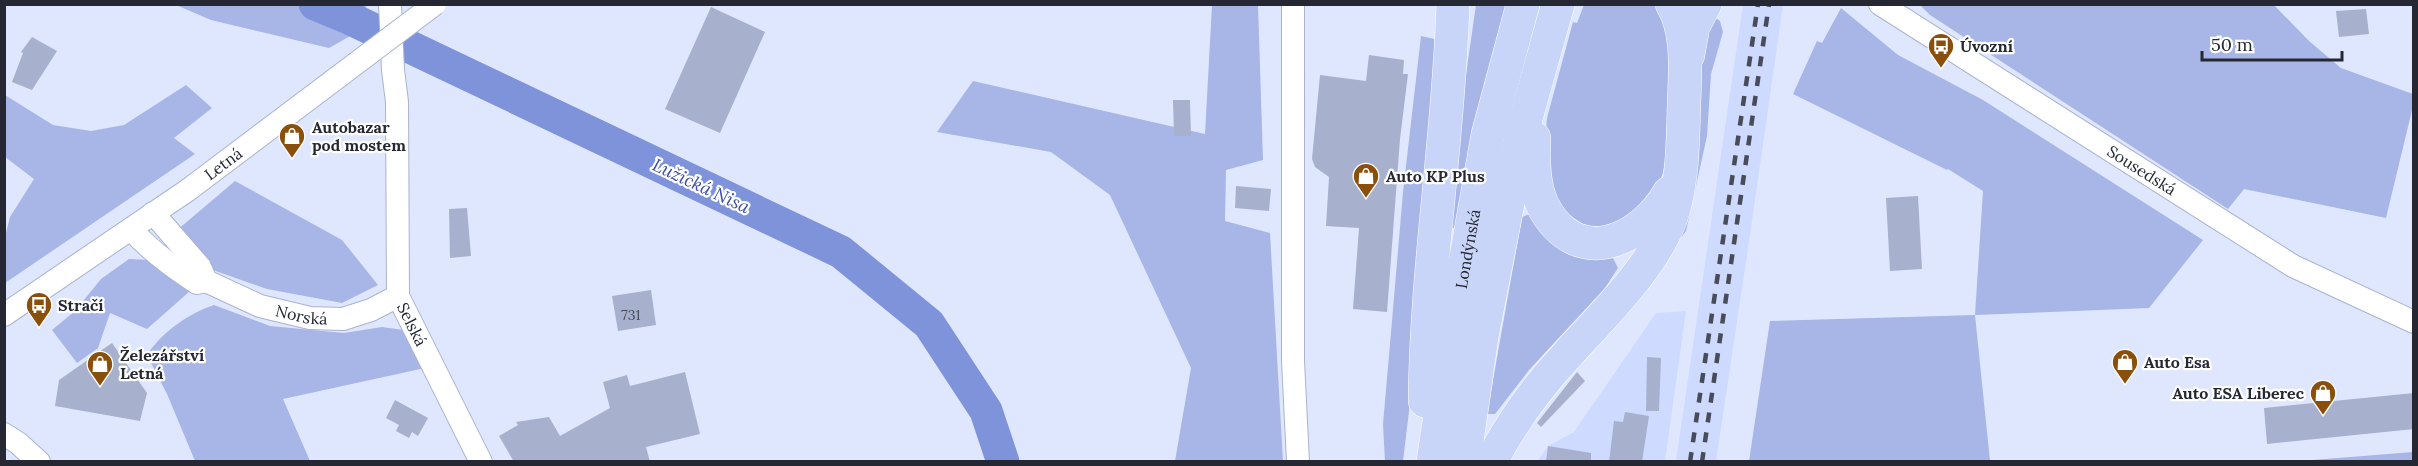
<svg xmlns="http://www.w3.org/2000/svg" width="2418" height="466" viewBox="0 0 2418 466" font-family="Lora,serif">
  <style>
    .built { fill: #cedaff }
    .green { fill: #a7b6e7 }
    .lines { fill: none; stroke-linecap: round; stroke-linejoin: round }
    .river { stroke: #7e93da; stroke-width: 33 }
    .building { fill: #a7b0cd }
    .minor-casing { stroke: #aab3cf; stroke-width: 24 }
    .highway-casing { stroke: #fff; stroke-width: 34 }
    .minor { stroke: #fff; stroke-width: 22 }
    .highway { stroke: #c9d5f8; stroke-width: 33 }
    .rail { stroke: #484c59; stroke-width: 4.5; stroke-dasharray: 10 10; stroke-linecap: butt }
    .minor-bridge-casing { stroke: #aab3cf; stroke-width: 24; stroke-linecap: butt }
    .minor-bridge { stroke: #fff; stroke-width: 22 }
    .labels { text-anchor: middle; stroke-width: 4.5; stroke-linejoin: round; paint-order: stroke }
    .number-label { font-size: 14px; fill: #464a5a }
    .poi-label { font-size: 16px; font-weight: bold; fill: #252833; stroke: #fff; text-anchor: start }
    .street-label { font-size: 16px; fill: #252833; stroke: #fff }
    .water-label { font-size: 18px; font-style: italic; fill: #3d4fa4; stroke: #fff }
  </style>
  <rect width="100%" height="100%" fill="#dfe7ff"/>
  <g class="built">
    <path d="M1743,5h40l-36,250 -31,206h-40z"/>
    <path d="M1686,311l-21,150 -128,1 11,-16 26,-14 82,-119z"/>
  </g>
  <g class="green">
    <path d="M176,5h191l-15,30 -23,13 -118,-28z"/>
    <path d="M1212,5h46l5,155 -37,10 -1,51 45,12 13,228h-108l16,-93 -81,-173 -59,-43 -114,-20 36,-51 232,53z"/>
    <path d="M1476,5h30l-51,223h-5l12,-126z"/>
    <path d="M1584,5h73l15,31 -3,104 -6,33 -12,28 -47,28 -21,-5 -21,-14 -19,-47 4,-45 26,-96 4,1z"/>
    <path d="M1920,5h354l35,36 32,27 72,26v12l-27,112 -142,-29 -16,20 -298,-194z"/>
    <path d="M1841,8l57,47 85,45 220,140 -54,68 -174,7 15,146h-241l21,-140 205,-6 8,-124 -35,-22 -1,1 -154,-76 24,-53 5,2z"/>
    <path d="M1714,17l6,4 3,11 -12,42 -4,62 -21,95 -53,69 14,-27 50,-210z"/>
    <path d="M1421,36l18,4 -30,371 -6,50 -18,1 -2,-38 9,-103 11,-129z"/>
    <path d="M186,85l26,23 -38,30 21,16 -190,129v-46l5,-20 24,-38 -29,-22v-62l48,30 38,6 33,-6z"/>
    <path d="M235,181l107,59 36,45 -36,18 -75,-14 -54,-19 -37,-39z"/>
    <path d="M1530,214l82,42 6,12 -13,20 -76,82 -34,44h-8l35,-197z"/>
    <path d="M129,259l21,1 40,31 -43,38 -37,-16 -12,35 -21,15 -25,-33 23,-19 26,-32z"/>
    <path d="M214,305l56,21 74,7 38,-6 22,3 21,38 -142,31 27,62h-115l-28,-67 -20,-39c14,-22 42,-42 67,-50z"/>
    <path d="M2413,452v9h-113z"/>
  </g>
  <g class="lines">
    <path class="river" d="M315,4l34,14 492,234 88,72 57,87 17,51"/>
  </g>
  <g class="building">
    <path d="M711,7l54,25 -45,101 -55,-24z"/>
    <path d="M2366,9l3,25 -30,3 -3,-26z"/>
    <path d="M32,37l25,14 -25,39 -20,-8 11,-29 -2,-1z"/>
    <path d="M1369,55l35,5 -1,14h5l-8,65 -13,173 -34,-3 6,-81 -33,-2 3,-49 -14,-10 -3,-8 8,-84 46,6z"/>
    <path d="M1173,100h17l1,36h-17z"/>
    <path d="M1236,186l35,3 -2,22 -34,-3z"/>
    <path d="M1918,196l4,73 -32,2 -4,-73z"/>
    <path d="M467,208l4,48 -21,2 -1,-49z"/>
    <path d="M651,290l5,35 -38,6 -6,-35z"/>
    <path d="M112,343l35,50 -7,28 -85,-15 4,-26z"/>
    <path d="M1647,357l14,1 -2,53h-13z"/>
    <path d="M685,372l15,62 -54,13 4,15h-136l-15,-26 19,-11 -2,-3 33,-5 11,19 50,-28 -7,-26 24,-7 3,11z"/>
    <path d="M1577,372l8,9 -44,46 -4,-4z"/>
    <path d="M2414,393v36l-147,15 -3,-36z"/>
    <path d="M395,400l33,18 -10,18 -6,-4 -3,6 -13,-7 3,-6 -13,-7z"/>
    <path d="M1625,412l24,4 -7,46h-33l5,-41 9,1z"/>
    <path d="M1548,446l43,7v9h-45z"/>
  </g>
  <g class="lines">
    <g class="minor-casing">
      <g id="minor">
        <path id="s1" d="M390,4l3,66 4,32 1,194 83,166"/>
        <path d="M1293,4v357l5,101"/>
        <path id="s2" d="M1880,4l413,262 121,56"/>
        <path id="s3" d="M153,213l47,54 6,14 54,25 50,12 33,1 28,-9 27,-14"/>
        <path d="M132,230c18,21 42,38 65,53l9,-2"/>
        <path d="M4,315l184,-125"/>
        <path d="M4,434l14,9 21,19"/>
      </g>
    </g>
    <g class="highway-casing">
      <g id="highway">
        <path d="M1688,55l5,-28 12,-23"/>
        <path d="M1534,138c-1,22 -1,48 9,68 33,63 97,37 126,-13"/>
        <path d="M1425,401c1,-133 24,-264 28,-397"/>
        <path id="s4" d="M1433,462l19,-126 36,-202 35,-130"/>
        <path d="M1464,462l18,-126 39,-200 37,-132"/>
        <path d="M1491,462c20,-39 47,-76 77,-108 36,-40 92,-93 106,-146 9,-33 9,-71 10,-105 1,-31 5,-71 -12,-99"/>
      </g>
    </g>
    <use href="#minor" class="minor"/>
    <use href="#highway" class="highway"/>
    <g class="rail">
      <path d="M1690,462l68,-458"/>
      <path d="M1702,462l67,-458"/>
    </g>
    <g class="minor-bridge-casing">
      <g id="minor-bridge">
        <path id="s5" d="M188,190l247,-186"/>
      </g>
    </g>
    <use href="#minor-bridge" class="minor-bridge"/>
  </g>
  <defs>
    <g id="bus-pin" transform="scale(1.35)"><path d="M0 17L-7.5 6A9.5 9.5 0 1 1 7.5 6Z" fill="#8b4f0c" stroke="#fff"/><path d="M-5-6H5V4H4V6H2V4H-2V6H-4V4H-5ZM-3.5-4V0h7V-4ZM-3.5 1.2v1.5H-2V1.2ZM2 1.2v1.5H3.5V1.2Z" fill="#fff"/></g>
    <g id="shop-pin" transform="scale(1.35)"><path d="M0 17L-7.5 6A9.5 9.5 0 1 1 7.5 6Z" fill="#8b4f0c" stroke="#fff"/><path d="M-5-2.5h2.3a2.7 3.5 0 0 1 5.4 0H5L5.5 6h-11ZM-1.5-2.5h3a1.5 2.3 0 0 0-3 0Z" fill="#fff"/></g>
  </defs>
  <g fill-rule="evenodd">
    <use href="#bus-pin" x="1941" y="46"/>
    <use href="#shop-pin" x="292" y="136"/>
    <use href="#shop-pin" x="1366" y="176"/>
    <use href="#bus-pin" x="39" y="305"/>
    <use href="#shop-pin" x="2125" y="362"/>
    <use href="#shop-pin" x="100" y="364"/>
    <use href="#shop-pin" x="2323" y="393"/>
  </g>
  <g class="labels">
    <g class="number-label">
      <text x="631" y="320">731</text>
    </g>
    <g class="poi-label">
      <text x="1960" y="52">Úvozní</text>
      <text x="312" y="133">Autobazar<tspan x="312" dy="18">pod mostem</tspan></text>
      <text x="1386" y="182">Auto KP Plus</text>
      <text x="58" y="311">Stračí</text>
      <text x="120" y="361">Železářství<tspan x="120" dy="18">Letná</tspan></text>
      <text x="2144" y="368">Auto Esa</text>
      <text x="2304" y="399" text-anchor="end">Auto ESA Liberec</text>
    </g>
    <g class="street-label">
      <text dy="6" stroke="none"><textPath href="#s5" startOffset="44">Letná</textPath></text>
      <text dy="6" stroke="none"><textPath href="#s2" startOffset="310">Sousedská</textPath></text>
      <text dy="6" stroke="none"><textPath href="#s4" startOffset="216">Londýnská</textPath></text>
      <text dy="6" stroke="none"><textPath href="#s3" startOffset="189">Norská</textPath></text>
      <text dy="6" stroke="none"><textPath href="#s1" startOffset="324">Selská</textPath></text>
    </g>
    <g class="water-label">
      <text transform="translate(701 186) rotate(25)" y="6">Lužická Nisa</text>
    </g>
  </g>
  <rect width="2418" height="466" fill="none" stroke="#252833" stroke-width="12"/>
  <path d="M2202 51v9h140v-9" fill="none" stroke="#252833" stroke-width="3"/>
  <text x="2211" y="51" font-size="18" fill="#252833" stroke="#ffffff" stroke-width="4.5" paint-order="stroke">50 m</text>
</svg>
